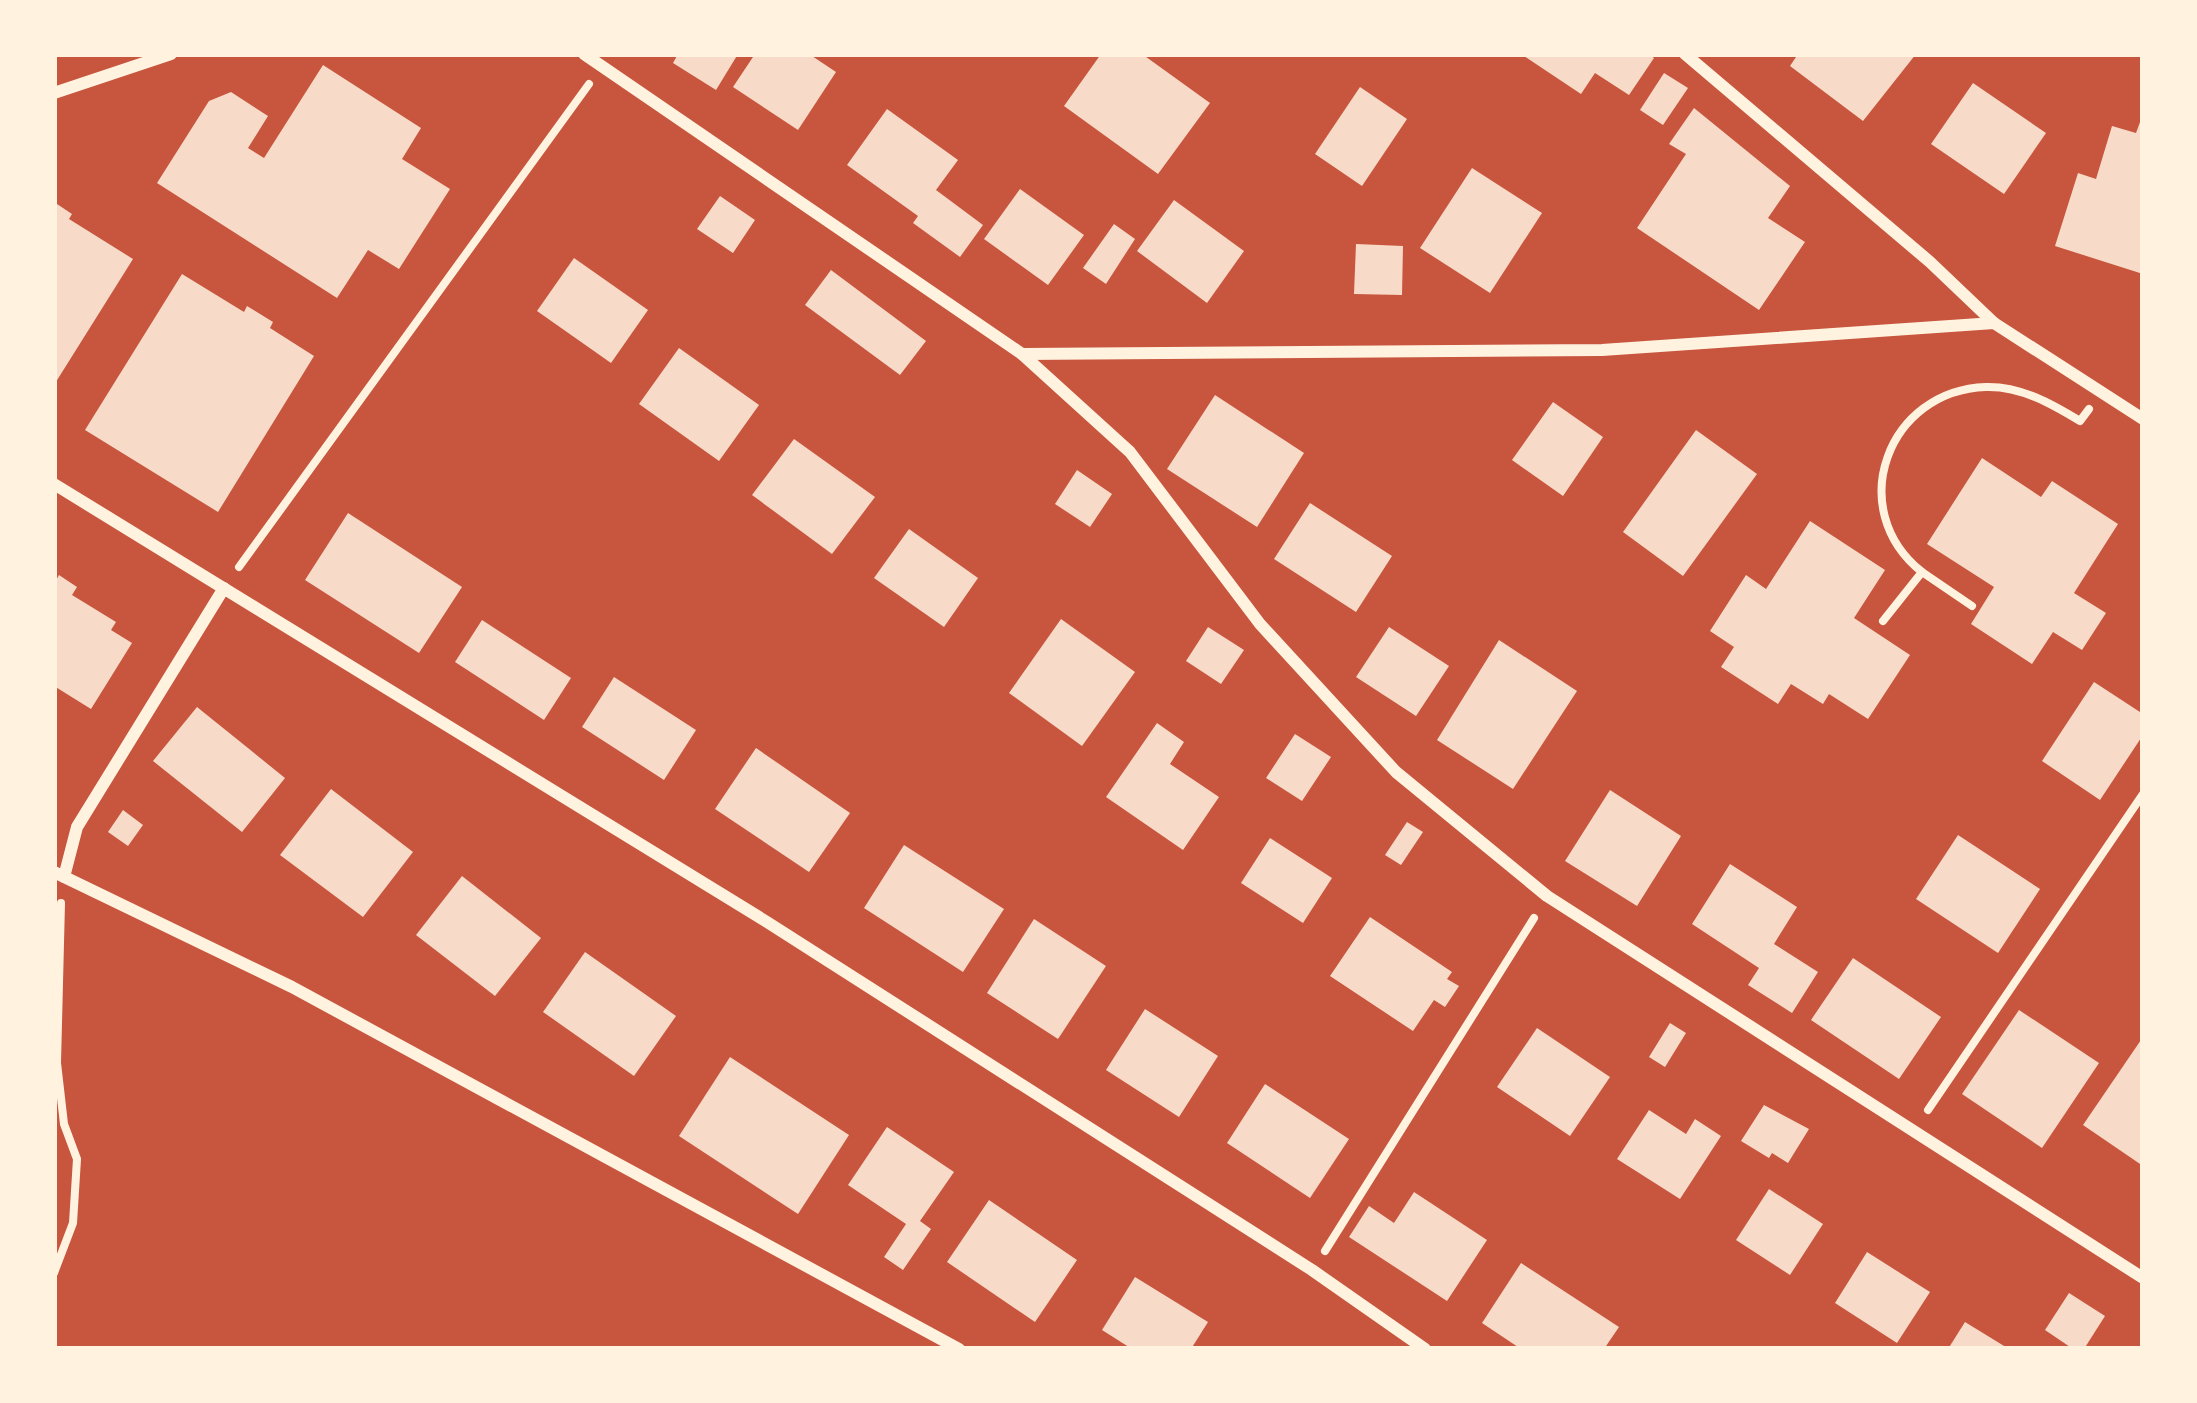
<svg xmlns="http://www.w3.org/2000/svg" width="2197" height="1403" viewBox="0 0 2197 1403" font-family="'Public Sans',sans-serif">
  <style>
    .building { fill: #f7dbc8 }
    .lines { fill: none; stroke-linecap: round; stroke-linejoin: round }
    .path { stroke: #fff3e0; stroke-width: 8 }
    .minor { stroke: #fff3e0; stroke-width: 12 }
  </style>
  <rect width="100%" height="100%" fill="#c8553d"/>
  <g class="building">
    <path d="M678,54h60l-22,36 -43,-27z"/>
    <path d="M755,54h54l27,18 -38,58 -65,-43z"/>
    <path d="M1101,54h41l68,49 -52,71 -94,-68z"/>
    <path d="M1521,54h127l6,4 -25,37 -34,-22 -14,21z"/>
    <path d="M1798,54h118l-53,67 -73,-55z"/>
    <path d="M323,65l98,63 -19,31 48,30 -51,80 -31,-19 -31,48 -180,-115 52,-82 22,-9 37,24 -20,32 16,10z"/>
    <path d="M1664,73l24,15 -25,37 -23,-15z"/>
    <path d="M1973,83l73,50 -42,61 -73,-50z"/>
    <path d="M1360,87l47,32 -45,67 -47,-32z"/>
    <path d="M1694,108l96,78 -22,32 37,24 -46,68 -122,-82 49,-74 -17,-10z"/>
    <path d="M887,109l71,51 -22,30 47,35 -23,32 -47,-34 5,-7 -71,-51z"/>
    <path d="M2143,114v160l-88,-28 23,-73 18,6 16,-53 24,7z"/>
    <path d="M1472,168l70,45 -52,80 -70,-45z"/>
    <path d="M1020,189l64,46 -36,50 -64,-46z"/>
    <path d="M720,196l35,24 -22,33 -36,-24z"/>
    <path d="M1174,200l70,51 -37,52 -70,-52z"/>
    <path d="M54,202l18,12 -3,5 64,40 -79,126z"/>
    <path d="M1114,224l21,15 -29,45 -23,-16z"/>
    <path d="M1356,244l47,2 -1,49 -48,-1z"/>
    <path d="M574,258l74,52 -37,53 -74,-52z"/>
    <path d="M831,270l95,71 -26,34 -95,-70z"/>
    <path d="M182,274l62,38 3,-6 26,16 -3,6 44,28 -96,156 -133,-82z"/>
    <path d="M679,348l80,57 -40,56 -80,-57z"/>
    <path d="M1215,395l89,58 -47,74 -90,-58z"/>
    <path d="M1553,402l50,35 -40,59 -51,-36z"/>
    <path d="M1696,430l61,44 -74,102 -60,-44z"/>
    <path d="M794,439l81,58 -43,57 -80,-59z"/>
    <path d="M1982,458l59,39 11,-16 66,43 -44,69 32,20 -24,37 -29,-18 -21,32 -61,-40 23,-37 -67,-43z"/>
    <path d="M1077,470l35,24 -22,33 -35,-23z"/>
    <path d="M1310,503l82,53 -36,56 -82,-53z"/>
    <path d="M348,513l114,74 -43,66 -114,-73z"/>
    <path d="M1810,521l75,49 -31,48 56,37 -42,64 -39,-25 -6,10 -32,-20 -13,20 -57,-37 13,-20 -24,-16 36,-56 20,14z"/>
    <path d="M909,529l69,49 -34,49 -70,-49z"/>
    <path d="M59,575l18,12 -5,8 44,27 -5,8 21,13 -41,66 -37,-23v-102z"/>
    <path d="M1061,619l74,53 -53,74 -73,-53z"/>
    <path d="M482,620l89,58 -27,42 -89,-58z"/>
    <path d="M1208,627l36,23 -23,34 -35,-23z"/>
    <path d="M1389,627l60,39 -33,50 -60,-39z"/>
    <path d="M1499,640l78,51 -64,98 -76,-49z"/>
    <path d="M614,677l82,53 -32,50 -82,-53z"/>
    <path d="M2094,682l49,32v21l-43,65 -58,-39z"/>
    <path d="M197,707l88,71 -43,54 -89,-71z"/>
    <path d="M1157,723l27,19 -14,22 49,33 -36,53 -77,-53z"/>
    <path d="M1295,734l36,23 -29,44 -36,-23z"/>
    <path d="M756,748l94,65 -41,59 -94,-63z"/>
    <path d="M331,789l82,63 -50,65 -83,-62z"/>
    <path d="M1610,790l71,46 -44,70 -72,-45z"/>
    <path d="M123,810l20,15 -15,21 -20,-14z"/>
    <path d="M1407,822l16,10 -22,33 -16,-10z"/>
    <path d="M1958,835l82,54 -42,64 -82,-54z"/>
    <path d="M1270,838l62,40 -29,45 -62,-40z"/>
    <path d="M904,845l100,64 -41,63 -99,-64z"/>
    <path d="M1730,864l67,43 -23,37 44,28 -26,41 -44,-28 11,-17 -67,-44z"/>
    <path d="M462,876l79,62 -46,58 -79,-61z"/>
    <path d="M1370,917l82,55 -5,7 12,7 -14,21 -11,-7 -21,31 -83,-55z"/>
    <path d="M1034,919l72,47 -48,73 -71,-46z"/>
    <path d="M585,952l91,64 -42,60 -91,-64z"/>
    <path d="M1853,958l88,59 -42,62 -88,-59z"/>
    <path d="M1145,1009l73,47 -39,61 -73,-47z"/>
    <path d="M2019,1010l80,53 -57,85 -80,-54z"/>
    <path d="M1670,1023l16,10 -21,34 -16,-10z"/>
    <path d="M1537,1028l73,49 -40,59 -73,-49z"/>
    <path d="M2143,1037v129l-60,-41z"/>
    <path d="M730,1057l119,78 -51,79 -119,-78z"/>
    <path d="M1265,1084l84,55 -39,59 -83,-55z"/>
    <path d="M1764,1105l45,24 -21,34 -16,-10 -3,5 -28,-17z"/>
    <path d="M1649,1110l37,24 9,-15 26,17 -41,63 -63,-40z"/>
    <path d="M887,1127l67,45 -34,49 11,8 -28,41 -19,-13 22,-33 -58,-39z"/>
    <path d="M1769,1189l54,35 -33,51 -54,-35z"/>
    <path d="M1414,1192l73,48 -40,61 -98,-64 20,-31 25,17z"/>
    <path d="M989,1200l88,60 -42,62 -88,-60z"/>
    <path d="M1867,1252l63,40 -33,51 -62,-40z"/>
    <path d="M1521,1263l98,64 -15,22h-83l-39,-26z"/>
    <path d="M1135,1277l73,45 -17,27h-59l-30,-19z"/>
    <path d="M2069,1293l36,23 -21,33h-11l-28,-19z"/>
    <path d="M1965,1322l44,27h-61z"/>
  </g>
  <g class="lines">
    <g class="path">
      <path d="M239,567l350,-483"/>
      <path d="M1922,572l50,34"/>
      <path d="M1883,621l39,-49c-79,-63 -34,-182 64,-185 35,-1 66,17 94,34l9,-12"/>
      <path d="M1928,1110l215,-316"/>
      <path d="M1325,1251l209,-333"/>
      <path d="M54,1273l19,-50 4,-64 -13,-35 -7,-61 4,-160"/>
    </g>
    <g class="minor">
      <path d="M584,54l438,300 108,98 130,172 136,148 151,124 596,382"/>
      <path d="M1685,54l245,208 64,61 149,96"/>
      <path d="M54,93l117,-39"/>
      <path d="M1022,354l580,-4 392,-27"/>
      <path d="M54,484l713,438 545,348 113,79"/>
      <path d="M54,872l238,115 667,362"/>
      <path d="M64,877l13,-50 147,-239"/>
    </g>
  </g>
  <rect width="2197" height="1403" fill="none" stroke="#fff3e0" stroke-width="114"/>
</svg>
